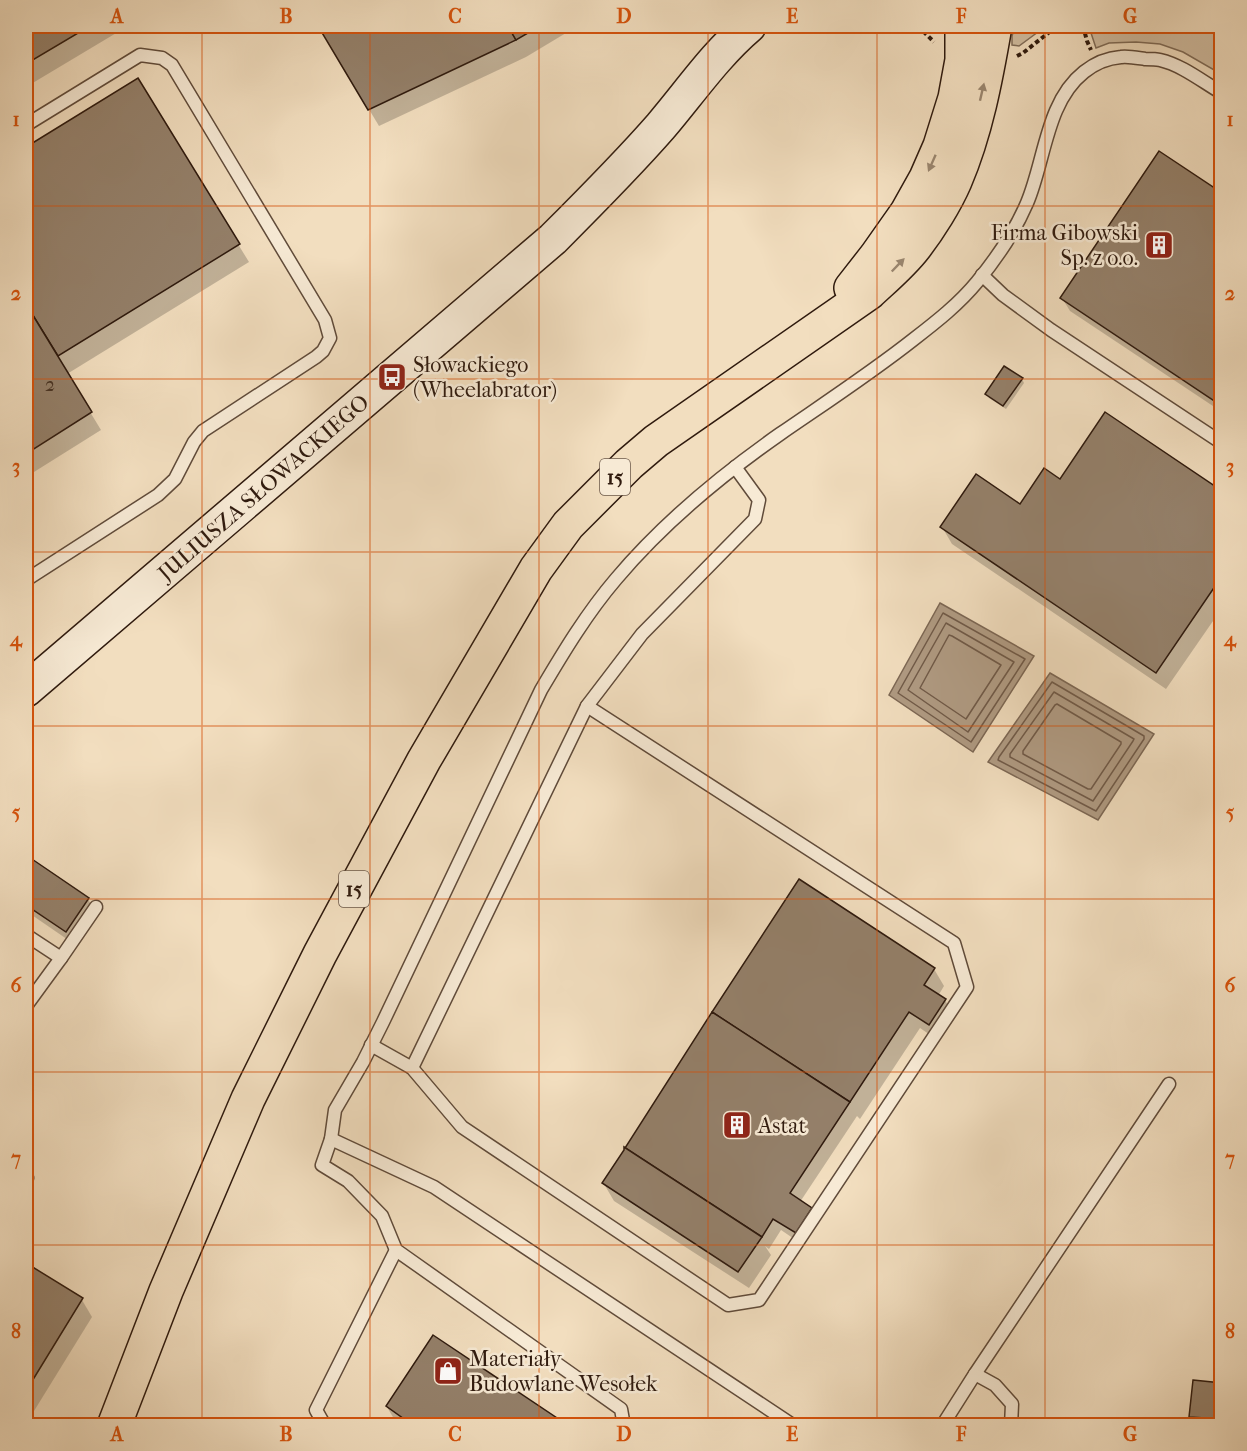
<svg xmlns="http://www.w3.org/2000/svg" width="1247" height="1451" viewBox="0 0 1247 1451" font-family="'IM FELL French Canon',serif">
  <style>
    .green { fill: #d1bda1; stroke: #806c58; stroke-width: 1.5 }
    .water { fill: #b09b83; stroke: #7c6754; stroke-width: 1.5 }
    .shadow { fill: #0003 }
    .lines { fill: none; stroke-linecap: round; stroke-linejoin: round }
    .shore { stroke: #705a48; stroke-width: 1.5 }
    .building { fill: #94806a; stroke: #2f1a0e; stroke-width: 1.5 }
    .lane-casing { stroke: #604b3a; stroke-width: 15 }
    .secondary-casing { stroke: #2f1a0e; stroke-width: 36 }
    .primary-casing { stroke: #2f1a0e; stroke-width: 36 }
    .path { stroke: #2f1a0e; stroke-width: 4; stroke-dasharray: 4.5 3; stroke-linecap: butt }
    .lane { stroke: #f7ead5; stroke-width: 12 }
    .secondary { stroke: #f7ead5; stroke-width: 33 }
    .primary { stroke: #f2debf; stroke-width: 33 }
    .oneway { fill: #9a866f }
    .grid { fill: none; stroke: #d6530c; stroke-width: 1.5; stroke-opacity: 0.55 }
    .labels { text-anchor: middle; stroke-width: 5; stroke-linejoin: round; paint-order: stroke }
    .number-label { font-size: 20px; fill: #483425 }
    .shield { fill: #f7ead5; stroke: #6b584a; stroke-width: 1.5 }
    .shield-label { font-size: 21px; font-weight: bold; fill: #2f1a0e }
    .poi-label { font-size: 22px; fill: #2f1a0e; stroke: #f7ead5; text-anchor: start }
    .street-label { font-size: 22px; fill: #2f1a0e; stroke: #f7ead5 }
    .neatline { fill: none; stroke: #d6530c; stroke-width: 2 }
    .grid-label { font-size: 20px; text-anchor: middle; font-weight: bold; fill: #d6530c }
  </style>
  <rect width="100%" height="100%" fill="#f2debf"/>
  <filter id="stains"><feTurbulence type="fractalNoise" baseFrequency=".00333" numOctaves="4"/><feColorMatrix values="0 0 0 0 .2 0 0 0 0 .09 0 0 0 0 .02 0 0 0 .5 -.17"/></filter>
  <radialGradient id="worn" r=".72"><stop offset=".6" stop-color="#630" stop-opacity="0"/><stop offset="1" stop-color="#630" stop-opacity=".3"/></radialGradient>
  <g class="green">
    <path d="M1015,26h31l-27,20 -7,-1v-9z"/>
    <path d="M1092,26h129v48l-38,-22 -23,-8 -24,-2 -27,1 -13,5 -5,-15z"/>
  </g>
  <g class="water">
    <path d="M940,603l94,53 -61,96 -84,-57z"/>
    <path d="M1050,673l104,61 -56,86 -110,-58z"/>
  </g>
  <g class="shadow">
    <path d="M26,26h102l-102,61z"/>
    <path d="M319,26h243l4,7 -40,24 -147,69z"/>
    <path d="M137,80l112,182 -182,112 34,56 -75,47v-328z"/>
    <path d="M1222,195v217l-152,-101 -8,-13z"/>
    <path d="M1022,379l2,4 -18,26 -17,-11 -2,-4z"/>
    <path d="M1060,481l162,12v115l-56,81 -214,-145 -10,-17 79,-21z"/>
    <path d="M26,857l62,42 7,13 -21,32 -48,-33z"/>
    <path d="M934,969l10,17 -6,10 7,4 10,18 -16,23 -19,-13 -60,91 -3,-3 -57,86 11,7 8,13 -16,23 -22,-15 -12,19 -4,-3 6,9 -22,33 -135,-87 -10,-17z"/>
    <path d="M26,1265l56,35 10,17 -66,107z"/>
    <path d="M1222,1384v38l-29,-2 -2,-4z"/>
    <path d="M387,1407l180,19h-167l-3,-2z"/>
  </g>
  <g class="lines">
    <g class="shore">
      <path d="M943,613l82,46 -54,83 -73,-49z"/>
      <path d="M946,623l68,39 -46,70 -60,-42z"/>
      <path d="M949,635l3,1 49,29 -35,54 -46,-31z"/>
      <path d="M1052,682l92,54v3l-48,72 -98,-51 1,-3z"/>
      <path d="M1054,692l80,47 -1,2 -40,60 -83,-44v-3z"/>
      <path d="M1057,704l64,38v2l-30,45h-3l-65,-35v-3l32,-46z"/>
    </g>
  </g>
  <g class="building">
    <path d="M26,26h64l-64,38z"/>
    <path d="M318,26h190l8,14 -148,70z"/>
    <path d="M508,26h32l-24,14z"/>
    <path d="M138,78l102,166 -182,112 -32,-52v-157z"/>
    <path d="M1159,151l63,42v213l-162,-108z"/>
    <path d="M26,304l66,108 -66,42z"/>
    <path d="M1004,366l19,12 -20,28 -18,-12z"/>
    <path d="M1105,412l117,79v85l-66,97 -216,-146 36,-53 44,30 24,-36 16,11z"/>
    <path d="M26,855l63,43 -23,34 -40,-27z"/>
    <path d="M799,879l136,89 -11,17 22,14 -17,26 -20,-13 -59,90 -138,-90z"/>
    <path d="M712,1012l138,90 -60,91 22,15 -16,25 -23,-14 -11,18 -137,-89z"/>
    <path d="M624,1147l138,90 -24,35 -136,-89 22,-33z"/>
    <path d="M26,1263l57,35 -57,93z"/>
    <path d="M433,1335l136,91h-155l-28,-20z"/>
    <path d="M1193,1380l29,3v36l-33,-2z"/>
  </g>
  <g class="lines">
    <g class="lane-casing">
      <g id="lane">
        <path d="M26,125l114,-70 22,3 10,7 153,255 5,18 -7,13 -7,6 -113,74 -9,11 -19,37 -17,16 -132,85"/>
        <path d="M982,275l21,20 48,35 171,113"/>
        <path d="M26,935l35,23 35,-51"/>
        <path d="M26,1006l35,-48"/>
        <path d="M371,1045l41,23 50,59 266,178 31,-5 208,-313 -13,-44 -367,-237"/>
        <path d="M412,1068l175,-362 55,-72 113,-115 4,-19 -24,-33"/>
        <path d="M331,1139l103,48 360,239"/>
        <path d="M26,1177l1,1 -1,3"/>
        <path d="M975,1374l20,11 17,19 -1,22"/>
        <path d="M325,1426l-9,-16 80,-160"/>
        <path d="M624,1426l-3,-17 -225,-159 -14,-34 -34,-35 -26,-16 9,-26 4,-29 28,-48 20,-40 158,-332c23,-39 46,-77 75,-111 48,-57 104,-103 164,-145 45,-31 91,-61 134,-95 22,-17 45,-35 63,-57 19,-23 38,-51 50,-79 18,-42 19,-101 57,-131 10,-8 24,-14 37,-15 7,-1 17,1 24,2 5,0 11,0 15,1 22,5 43,22 62,33"/>
        <path d="M942,1426l33,-52 194,-290"/>
      </g>
    </g>
    <g class="secondary-casing">
      <path id="secondary" d="M26,690l527,-451c37,-37 74,-74 108,-113 29,-34 54,-71 88,-100"/>
    </g>
    <g class="primary-casing">
      <g id="primary">
        <path d="M851,288l25,-32 31,-44 19,-34 14,-32 15,-48 7,-38v-34"/>
        <path d="M114,1426l52,-135 82,-192 72,-145 104,-194 112,-191 32,-44 61,-61 27,-23 213,-148c16,-15 33,-29 46,-46 14,-18 31,-45 40,-66 21,-49 31,-103 40,-155"/>
      </g>
    </g>
    <g class="path">
      <path d="M918,26l16,16"/>
      <path d="M1083,26l4,15 4,9"/>
      <path d="M1017,56l6,-3 34,-27"/>
    </g>
    <use href="#lane" class="lane"/>
    <use href="#secondary" class="secondary"/>
    <use href="#primary" class="primary"/>
  </g>
  <defs><path id="oneway-solid" d="M-6-.8H1V-3.2L6.5 0L1 3.2V.8H-6Z" transform="scale(1.5)"/></defs>
  <g class="oneway">
    <use href="#oneway-solid" transform="translate(982 92) rotate(-77)"/>
    <use href="#oneway-solid" transform="translate(932 163) rotate(114)"/>
    <use href="#oneway-solid" transform="translate(898 265) rotate(-46)"/>
  </g>
  <path class="grid" d="M202,26v1400M370,26v1400M539,26v1400M708,26v1400M877,26v1400M1045,26v1400M26,206h1196M26,379h1196M26,552h1196M26,726h1196M26,899h1196M26,1072h1196M26,1245h1196"/>
  <defs>
    <g id="building-square" transform="scale(1.5)"><rect x="-9" y="-9" width="18" height="18" rx="4" fill="#8f2418" stroke="#f7ead5"/><path d="M-4-6H4V6H1V3H-1V6H-4ZM-2.5-4.3h1.7v1.8h-1.7ZM.8-4.3h1.7v1.8H.8ZM-2.5-1h1.7V.8h-1.7ZM.8-1h1.7V.8H.8Z" fill="#fff"/></g>
    <g id="bus-square" transform="scale(1.5)"><rect x="-9" y="-9" width="18" height="18" rx="4" fill="#8f2418" stroke="#f7ead5"/><path d="M-5-6H5V4H4V6H2V4H-2V6H-4V4H-5ZM-3.5-4V0h7V-4ZM-3.5 1.2v1.5H-2V1.2ZM2 1.2v1.5H3.5V1.2Z" fill="#fff"/></g>
    <g id="shop-square" transform="scale(1.5)"><rect x="-9" y="-9" width="18" height="18" rx="4" fill="#8f2418" stroke="#f7ead5"/><path d="M-5-2.5h2.3a2.7 3.5 0 0 1 5.4 0H5L5.5 6h-11ZM-1.5-2.5h3a1.5 2.3 0 0 0-3 0Z" fill="#fff"/></g>
  </defs>
  <g fill-rule="evenodd">
    <use href="#building-square" x="1159" y="245"/>
    <use href="#bus-square" x="392" y="377"/>
    <use href="#building-square" x="737" y="1125"/>
    <use href="#shop-square" x="448" y="1371"/>
  </g>
  <g class="labels">
    <g class="number-label">
      <text x="50" y="391">2</text>
    </g>
    <g class="shield">
      <rect x="600" y="459" width="30" height="36" rx="4.5"/>
      <rect x="339" y="871" width="30" height="36" rx="4.5"/>
    </g>
    <g class="shield-label">
      <text x="615" y="484">15</text>
      <text x="354" y="896">15</text>
    </g>
    <g class="poi-label">
      <text x="1138" y="240" text-anchor="end">Firma Gibowski<tspan x="1138" dy="25">Sp. z o.o.</tspan></text>
      <text x="413" y="372">Słowackiego<tspan x="413" dy="25">(Wheelabrator)</tspan></text>
      <text x="758" y="1133">Astat</text>
      <text x="469" y="1366">Materiały<tspan x="469" dy="25">Budowlane Wesołek</tspan></text>
    </g>
    <g class="street-label">
      <text transform="translate(263 487) rotate(-41)" y="8">JULIUSZA SŁOWACKIEGO</text>
    </g>
  </g>
  <rect width="1247" height="1451" fill="none" stroke="#f2debf" stroke-width="66"/>
  <rect x="33" y="33" width="1181" height="1385" class="neatline"/>
  <g class="grid-label">
    <text x="117" y="23">A</text>
    <text x="286" y="23">B</text>
    <text x="455" y="23">C</text>
    <text x="624" y="23">D</text>
    <text x="792" y="23">E</text>
    <text x="961" y="23">F</text>
    <text x="1130" y="23">G</text>
    <text x="16" y="126">1</text>
    <text x="1230" y="126">1</text>
    <text x="16" y="300">2</text>
    <text x="1230" y="300">2</text>
    <text x="16" y="473">3</text>
    <text x="1230" y="473">3</text>
    <text x="16" y="646">4</text>
    <text x="1230" y="646">4</text>
    <text x="16" y="819">5</text>
    <text x="1230" y="819">5</text>
    <text x="16" y="992">6</text>
    <text x="1230" y="992">6</text>
    <text x="16" y="1165">7</text>
    <text x="1230" y="1165">7</text>
    <text x="16" y="1338">8</text>
    <text x="1230" y="1338">8</text>
    <text x="117" y="1441">A</text>
    <text x="286" y="1441">B</text>
    <text x="455" y="1441">C</text>
    <text x="624" y="1441">D</text>
    <text x="792" y="1441">E</text>
    <text x="961" y="1441">F</text>
    <text x="1130" y="1441">G</text>
  </g>
  <rect width="100%" height="100%" filter="url(#stains)"/>
  <rect width="100%" height="100%" fill="url(#worn)"/>
</svg>
